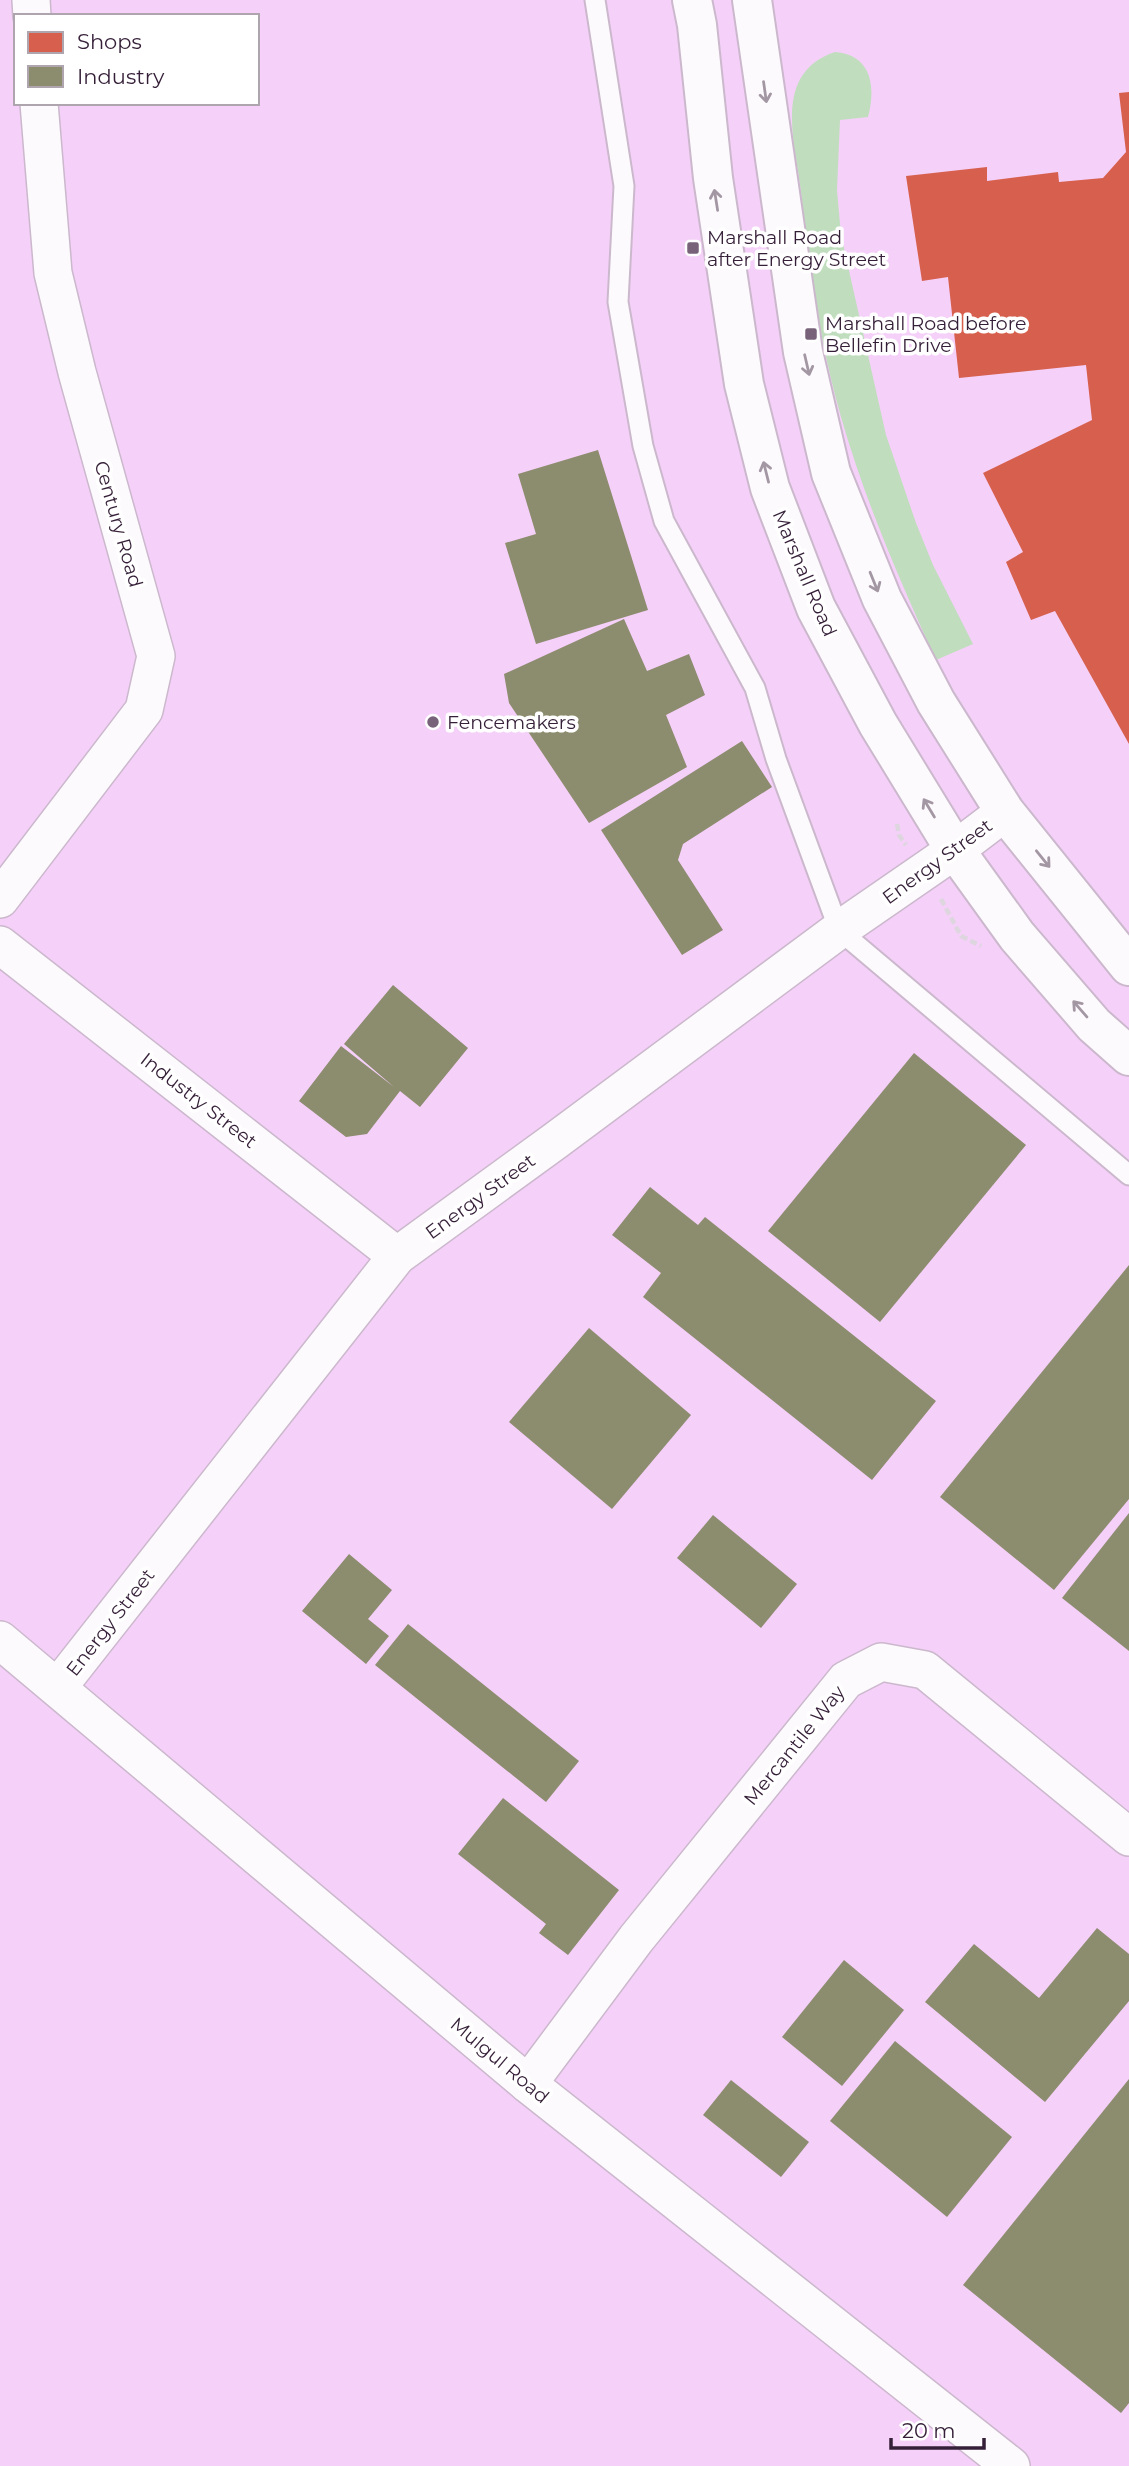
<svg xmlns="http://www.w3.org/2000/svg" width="1129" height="2466" viewBox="0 0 1129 2466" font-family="Montserrat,sans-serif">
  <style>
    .built { fill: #f5d0f9; fill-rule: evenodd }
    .green { fill: #c0debe }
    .shops { fill: #d6604d }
    .industry { fill: #8c8c6e }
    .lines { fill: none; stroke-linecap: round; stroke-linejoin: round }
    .lane-casing { stroke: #cbb8cd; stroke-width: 23 }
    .street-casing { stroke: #cbb8cd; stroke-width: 40 }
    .secondary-casing { stroke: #cbb8cd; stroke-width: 42 }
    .path { stroke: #ddd6de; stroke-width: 4.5; stroke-dasharray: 7 3.5; stroke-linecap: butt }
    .lane { stroke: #fdfafd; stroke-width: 19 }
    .street { stroke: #fdfafd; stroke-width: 37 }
    .secondary { stroke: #fdfafd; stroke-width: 38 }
    .oneway { stroke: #a397a4 }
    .poi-dot { fill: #77627a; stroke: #fff; stroke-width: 2.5 }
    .labels { text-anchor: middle; stroke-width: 7; stroke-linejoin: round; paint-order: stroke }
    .poi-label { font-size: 19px; fill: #351f38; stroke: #fff; text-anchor: start }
    .street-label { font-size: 19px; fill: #351f38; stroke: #fff }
  </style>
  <rect width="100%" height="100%" fill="#f2dff4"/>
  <path class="built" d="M0,0h1129v2466h-1129zM16,16h241v87h-241z"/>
  <path class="green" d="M835,52c37,3 41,35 33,65l-28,3 -3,70 4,45 45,200 30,88 17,42 40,79 -37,16c-36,-79 -71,-159 -95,-243 -21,-74 -32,-149 -40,-225 -6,-50 -29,-119 34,-140z"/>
  <path class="shops" d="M1129,92v652l-74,-133 -24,9 -25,-58 17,-10 -40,-79 109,-53 -6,-55 -127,13 -11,-101 -26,4 -16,-105 81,-9v14l71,-9 1,10 44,-4 23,-26 -7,-59z"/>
  <g class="industry">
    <path d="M598,450l50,160 -112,34 -31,-101 31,-9 -18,-60z"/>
    <path d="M624,619l23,52 42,-17 16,41 -39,20 21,52 -98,56 -80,-120 -5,-29z"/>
    <path d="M742,741l30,46 -89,57 -5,16 45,70 -41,25 -81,-125z"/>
    <path d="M393,985l75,63 -48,59 -20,-16 -33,43 -21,3 -47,-36 42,-55 53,41 -50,-43z"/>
    <path d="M914,1053l112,92 -146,177 -112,-91z"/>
    <path d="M650,1187l48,38 7,-8 231,184 -64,79 -229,-183 18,-24 -49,-38z"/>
    <path d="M1129,1265v234l-75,91 -114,-93z"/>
    <path d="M589,1328l102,87 -79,94 -103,-87z"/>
    <path d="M1129,1513v138l-67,-53z"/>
    <path d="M713,1515l84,69 -36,44 -84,-70z"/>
    <path d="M349,1554l43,36 -24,29 21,17 -23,28 -64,-53z"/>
    <path d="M408,1624l171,137 -33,41 -171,-137z"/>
    <path d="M503,1798l116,92 -51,65 -29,-22 7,-9 -88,-70z"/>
    <path d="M1097,1928l32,26v47l-84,101 -120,-100 49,-58 65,54z"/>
    <path d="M844,1960l60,50 -62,76 -60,-49z"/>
    <path d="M895,2041l117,96 -65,80 -117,-96z"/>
    <path d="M1129,2079v324l-8,10 -158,-128z"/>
    <path d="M731,2080l78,62 -28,35 -78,-62z"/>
  </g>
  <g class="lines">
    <g class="lane-casing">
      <path id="lane" d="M595,0l29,186 -6,116 25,144 21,75 91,167 21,71 63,171 290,245"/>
    </g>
    <g class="street-casing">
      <g id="street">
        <path d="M31,0l1,16"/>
        <path d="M0,899l144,-189 12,-54 -79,-284 -24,-99 -14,-170"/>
        <path d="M0,945l397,311"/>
        <path d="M0,1640l528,444 483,382"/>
        <path d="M58,1687l339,-431 158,-115 284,-211 116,-80 50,-38"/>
        <path d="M528,2084l108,-145 210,-259 35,-18 44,8 204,167"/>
      </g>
    </g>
    <g class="secondary-casing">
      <g id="secondary">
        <path d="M692,0l5,25 16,153 31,206 26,104 46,120 62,116 77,126 62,86 77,89 35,31"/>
        <path d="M752,0l51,352 28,121 51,126 54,103 69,110 124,154"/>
      </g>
    </g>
    <g class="path">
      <path d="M897,824l2,11 7,10"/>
      <path d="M941,899l20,37 20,10"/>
    </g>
    <use href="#lane" class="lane"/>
    <use href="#street" class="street"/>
    <use href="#secondary" class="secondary"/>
  </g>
  <defs><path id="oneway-shaft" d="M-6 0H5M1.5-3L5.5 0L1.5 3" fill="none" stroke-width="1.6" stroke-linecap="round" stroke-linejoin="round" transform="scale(1.75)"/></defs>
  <g class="oneway">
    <use href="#oneway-shaft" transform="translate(765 92) rotate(82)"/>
    <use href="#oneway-shaft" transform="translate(716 200) rotate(-99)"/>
    <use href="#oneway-shaft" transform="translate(807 365) rotate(77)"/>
    <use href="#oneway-shaft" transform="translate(766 472) rotate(-104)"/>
    <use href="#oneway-shaft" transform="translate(874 582) rotate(68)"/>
    <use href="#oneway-shaft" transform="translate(929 808) rotate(-121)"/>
    <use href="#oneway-shaft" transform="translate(1043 859) rotate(51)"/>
    <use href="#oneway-shaft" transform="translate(1080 1009) rotate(-131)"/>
  </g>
  <g class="poi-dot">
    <rect x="686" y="241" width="14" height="14" rx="3.5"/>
    <rect x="804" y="327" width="14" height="14" rx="3.5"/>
    <circle cx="433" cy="722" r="7"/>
  </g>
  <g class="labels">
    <g class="poi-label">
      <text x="707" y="244">Marshall Road<tspan x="707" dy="22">after Energy Street</tspan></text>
      <text x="825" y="330">Marshall Road before<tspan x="825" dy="22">Bellefin Drive</tspan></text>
      <text x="447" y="729">Fencemakers</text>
    </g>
    <g class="street-label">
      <text transform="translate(119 524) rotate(74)" y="7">Century Road</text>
      <text transform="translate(805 573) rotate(67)" y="7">Marshall Road</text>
      <text transform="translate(937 861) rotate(-36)" y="7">Energy Street</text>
      <text transform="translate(199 1100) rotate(38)" y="7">Industry Street</text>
      <text transform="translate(480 1196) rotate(-36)" y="7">Energy Street</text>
      <text transform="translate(110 1622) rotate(-52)" y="7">Energy Street</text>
      <text transform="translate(794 1745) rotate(-51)" y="7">Mercantile Way</text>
      <text transform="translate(500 2060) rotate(40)" y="7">Mulgul Road</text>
    </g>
  </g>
  <rect x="14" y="14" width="245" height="91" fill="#ffffff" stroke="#aea5af" stroke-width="2"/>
  <rect x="28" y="32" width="35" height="21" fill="#d6604d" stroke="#aea5af" stroke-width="2"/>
  <text x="77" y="49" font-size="21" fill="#351f38">Shops</text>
  <rect x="28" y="66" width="35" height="21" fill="#8c8c6e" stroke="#aea5af" stroke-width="2"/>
  <text x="77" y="84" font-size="21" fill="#351f38">Industry</text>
  <path d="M891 2438v10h93v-10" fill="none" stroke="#351f38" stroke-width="3.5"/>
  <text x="902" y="2438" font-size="21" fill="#351f38" stroke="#ffffff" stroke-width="5" paint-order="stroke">20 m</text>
</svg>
